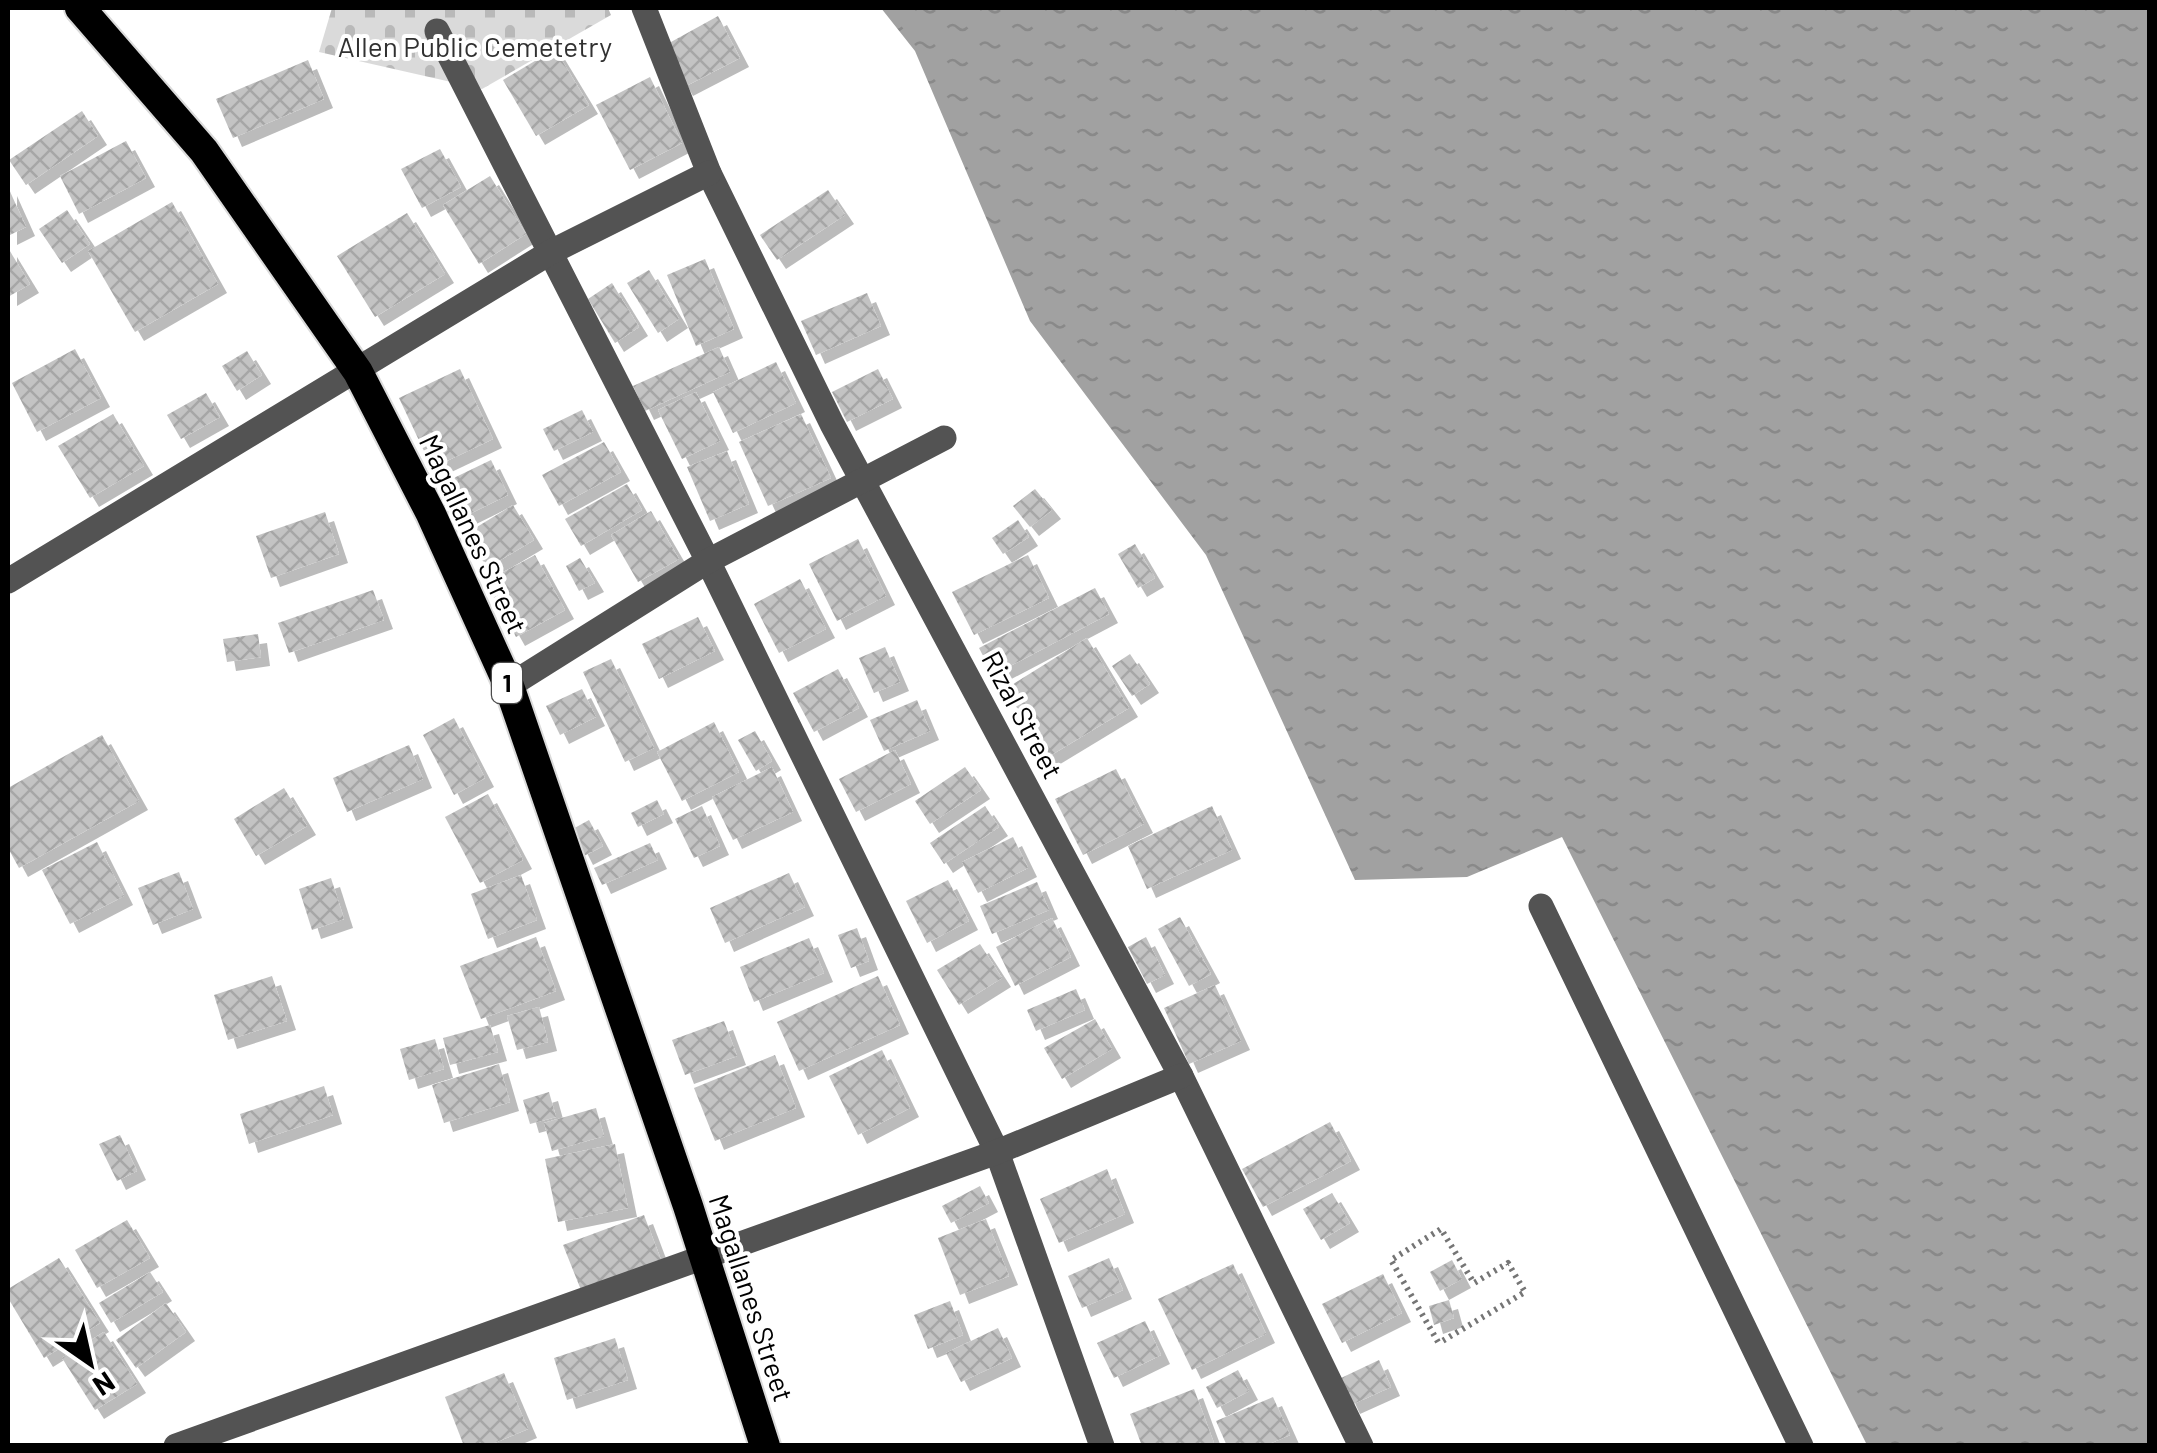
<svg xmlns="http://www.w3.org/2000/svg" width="2157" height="1453" viewBox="0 0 2157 1453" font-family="Barlow,sans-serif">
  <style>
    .cemetery { fill: url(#cemetery-stones) }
    .water { fill: url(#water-ripples) }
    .building { fill: url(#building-cross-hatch); filter: url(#shadow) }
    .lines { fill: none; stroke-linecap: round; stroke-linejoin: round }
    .highway-casing { stroke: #dbdbdb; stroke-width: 34 }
    .path { stroke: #757575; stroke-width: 6; stroke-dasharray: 2.5 5; stroke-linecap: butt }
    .minor { stroke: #535353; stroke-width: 25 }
    .highway { stroke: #000; stroke-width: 30 }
    .labels { text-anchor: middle; stroke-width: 8; stroke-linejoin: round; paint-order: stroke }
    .shield { fill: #fff; stroke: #4c4c4c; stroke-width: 2.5 }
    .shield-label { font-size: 25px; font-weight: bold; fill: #000 }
    .park-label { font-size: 28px; fill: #313131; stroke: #fff }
    .street-label { font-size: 28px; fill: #000; stroke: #fff }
  </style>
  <defs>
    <pattern id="cemetery-stones" width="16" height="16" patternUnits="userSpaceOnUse" patternTransform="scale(2.5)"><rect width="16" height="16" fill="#dadada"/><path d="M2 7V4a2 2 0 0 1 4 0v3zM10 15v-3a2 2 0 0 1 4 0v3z" fill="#b9b9b9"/></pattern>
    <pattern id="water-ripples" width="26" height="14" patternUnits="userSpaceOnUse" patternTransform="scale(2.5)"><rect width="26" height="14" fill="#a1a1a1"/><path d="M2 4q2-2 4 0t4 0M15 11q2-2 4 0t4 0" fill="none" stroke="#898989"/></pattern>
    <pattern id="building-cross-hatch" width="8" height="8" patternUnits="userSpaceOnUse" patternTransform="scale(2.5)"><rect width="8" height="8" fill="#c3c3c3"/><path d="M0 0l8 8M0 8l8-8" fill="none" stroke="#a6a6a6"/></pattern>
    <filter id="shadow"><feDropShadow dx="9" dy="9" stdDeviation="0" flood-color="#0004"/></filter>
  </defs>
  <rect width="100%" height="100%" fill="#fff"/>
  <path class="cemetery" d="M332,8h276l3,7 -129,74 -163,-37z"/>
  <path class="water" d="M881,8h1268v1437h-282l-305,-608 -95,40 -112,3 -149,-325 -176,-234 -115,-270z"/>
  <g class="building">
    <path d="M718,16l22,42 -56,29 -22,-40z"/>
    <path d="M555,49l34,56 -53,31 -33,-56z"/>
    <path d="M308,60l16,39 -91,39 -17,-39z"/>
    <path d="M650,77l32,66 -52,27 -34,-65z"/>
    <path d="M82,111l16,25 -72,49 -17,-25z"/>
    <path d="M126,141l20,37 -67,36 -19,-38z"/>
    <path d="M440,149l21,38 -39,21 -21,-39z"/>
    <path d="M490,176l36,58 -47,30 -36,-59z"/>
    <path d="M8,187l18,40 -18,9z"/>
    <path d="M828,190l17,25 -68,45 -17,-25z"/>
    <path d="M172,202l46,82 -83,48 -47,-81z"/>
    <path d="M67,210l23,34 -28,19 -23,-34z"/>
    <path d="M407,213l38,61 -70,43 -38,-61z"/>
    <path d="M8,248l22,36 -22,13z"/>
    <path d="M705,259l29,70 -38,17 -29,-71z"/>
    <path d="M649,270l30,49 -21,14 -31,-50z"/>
    <path d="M612,283l27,44 -24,16 -27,-44z"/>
    <path d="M867,293l14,33 -65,29 -15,-34z"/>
    <path d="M719,347l11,25 -85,39 -12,-25z"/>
    <path d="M75,349l26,49 -64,34 -25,-49z"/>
    <path d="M247,351l15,24 -25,16 -15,-25z"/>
    <path d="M776,362l20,41 -63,30 -20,-41z"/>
    <path d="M460,369l33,70 -61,29 -33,-70z"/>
    <path d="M878,369l15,30 -46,23 -15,-30z"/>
    <path d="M696,392l24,49 -38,18 -24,-49z"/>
    <path d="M206,393l14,24 -39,22 -14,-24z"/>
    <path d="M582,410l11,22 -39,19 -11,-22z"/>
    <path d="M113,414l31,52 -54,32 -32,-52z"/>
    <path d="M801,414l30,64 -63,28 -29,-64z"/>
    <path d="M604,442l17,30 -62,34 -17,-31z"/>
    <path d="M727,451l22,53 -39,17 -23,-54z"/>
    <path d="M491,460l17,35 -57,28 -18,-35z"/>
    <path d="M627,484l15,26 -61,36 -16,-27z"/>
    <path d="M1035,489l17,21 -22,17 -17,-21z"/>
    <path d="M513,505l21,35 -47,28 -20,-35z"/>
    <path d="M651,511l28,48 -41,23 -27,-47z"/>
    <path d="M325,512l14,42 -68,24 -15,-42z"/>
    <path d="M1018,520l11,17 -26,17 -11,-16z"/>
    <path d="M858,539l28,57 -49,25 -28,-57z"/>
    <path d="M1135,544l20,34 -17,10 -20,-34z"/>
    <path d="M535,555l30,55 -49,27 -31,-55z"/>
    <path d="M1028,555l21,43 -75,37 -22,-43z"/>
    <path d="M580,558l15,25 -16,8 -13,-25z"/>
    <path d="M800,579l26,50 -47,24 -25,-49z"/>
    <path d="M1095,588l14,26 -116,61 -14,-27z"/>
    <path d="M373,590l11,30 -95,33 -11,-30z"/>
    <path d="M698,617l17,34 -56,28 -17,-35z"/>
    <path d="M258,634l3,23 -34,5 -4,-23z"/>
    <path d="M1087,638l42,70 -81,49 -43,-68z"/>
    <path d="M885,647l15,35 -26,11 -15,-35z"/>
    <path d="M1130,654l20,30 -18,12 -20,-30z"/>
    <path d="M611,659l43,89 -29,14 -42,-90z"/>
    <path d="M838,669l21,39 -45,24 -21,-39z"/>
    <path d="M582,689l14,28 -36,18 -14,-29z"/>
    <path d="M917,700l13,31 -46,20 -14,-31z"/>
    <path d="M454,718l31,60 -31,17 -31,-60z"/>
    <path d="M714,722l25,50 -57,29 -25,-49z"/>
    <path d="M755,731l17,30 -16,10 -18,-31z"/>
    <path d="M102,735l37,66 -120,67 -11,-20v-60z"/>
    <path d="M409,745l14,34 -76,33 -14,-34z"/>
    <path d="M895,750l16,34 -55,28 -17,-33z"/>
    <path d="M772,767l21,45 -60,28 -21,-43z"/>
    <path d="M965,767l16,23 -51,34 -15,-23z"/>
    <path d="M1116,769l28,55 -61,31 -28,-56z"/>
    <path d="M284,788l23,38 -51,30 -22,-37z"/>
    <path d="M488,794l35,66 -43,23 -35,-66z"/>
    <path d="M657,800l7,14 -26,13 -7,-14z"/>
    <path d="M702,806l18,40 -26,12 -19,-39z"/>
    <path d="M985,806l14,21 -55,37 -14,-21z"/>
    <path d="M1212,806l20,44 -85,39 -19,-43z"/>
    <path d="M589,820l14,26 -19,10 -13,-26z"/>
    <path d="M1013,837l15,31 -50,25 -16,-31z"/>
    <path d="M97,842l27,54 -54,28 -28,-54z"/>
    <path d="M650,843l8,17 -56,25 -8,-17z"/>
    <path d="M179,872l14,37 -40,16 -15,-37z"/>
    <path d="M789,873l16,34 -80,36 -15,-35z"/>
    <path d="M521,875l16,45 -49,19 -17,-45z"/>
    <path d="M331,878l13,41 -32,11 -13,-41z"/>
    <path d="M948,880l21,41 -42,22 -21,-42z"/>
    <path d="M1037,882l12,28 -57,24 -12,-28z"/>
    <path d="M1180,917l31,57 -22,12 -31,-57z"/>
    <path d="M1052,918l19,39 -56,29 -19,-39z"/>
    <path d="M857,928l12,33 -18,7 -13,-33z"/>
    <path d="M536,937l20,54 -75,28 -21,-53z"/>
    <path d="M1146,937l19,38 -18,9 -19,-37z"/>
    <path d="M809,938l15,35 -70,29 -14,-35z"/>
    <path d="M980,944l22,34 -43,27 -22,-35z"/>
    <path d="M272,976l15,45 -59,19 -14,-45z"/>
    <path d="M878,976l22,49 -101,46 -22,-49z"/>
    <path d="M1215,985l26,56 -52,23 -25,-56z"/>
    <path d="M1076,989l9,21 -49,21 -9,-21z"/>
    <path d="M539,1007l9,35 -31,8 -10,-34z"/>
    <path d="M1095,1019l17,30 -50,30 -18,-31z"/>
    <path d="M724,1021l13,35 -52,19 -13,-35z"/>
    <path d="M490,1025l8,27 -48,13 -7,-27z"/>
    <path d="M435,1039l9,30 -35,11 -9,-31z"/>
    <path d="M882,1050l28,58 -52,27 -29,-59z"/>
    <path d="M775,1055l21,53 -81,33 -21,-53z"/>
    <path d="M499,1064l11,38 -66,21 -12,-38z"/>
    <path d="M324,1086l9,29 -84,29 -9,-30z"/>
    <path d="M549,1092l7,25 -26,7 -7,-24z"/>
    <path d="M596,1108l8,28 -52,15 -8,-28z"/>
    <path d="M1330,1122l21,39 -88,46 -21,-38z"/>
    <path d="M120,1135l17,36 -20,10 -18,-37z"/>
    <path d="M615,1144l13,64 -70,14 -13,-63z"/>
    <path d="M1107,1169l18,45 -66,29 -19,-44z"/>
    <path d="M980,1186l9,17 -38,20 -9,-17z"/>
    <path d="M1332,1193l18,30 -29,17 -18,-31z"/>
    <path d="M644,1215l17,45 -80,30 -18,-45z"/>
    <path d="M986,1219l23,57 -49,19 -22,-57z"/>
    <path d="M127,1220l23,38 -53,30 -22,-38z"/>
    <path d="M59,1258l41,65 -56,35 -36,-60v-9z"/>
    <path d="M1109,1258l14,32 -41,18 -14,-32z"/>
    <path d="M1452,1260l10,19 -22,12 -10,-19z"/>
    <path d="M1233,1264l33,70 -74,36 -34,-71z"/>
    <path d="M150,1272l13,20 -52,31 -12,-20z"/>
    <path d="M1383,1274l19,39 -60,30 -20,-39z"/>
    <path d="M1449,1300l5,18 -20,7 -5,-19z"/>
    <path d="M950,1301l13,34 -35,14 -14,-34z"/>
    <path d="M166,1303l20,29 -50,36 -20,-28z"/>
    <path d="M1145,1321l16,34 -47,23 -17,-35z"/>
    <path d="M998,1328l14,30 -51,24 -15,-29z"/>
    <path d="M104,1332l33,52 -42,26 -33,-52z"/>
    <path d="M615,1338l13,42 -61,20 -13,-42z"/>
    <path d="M1379,1360l12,27 -40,18 -12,-26z"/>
    <path d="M1238,1370l11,21 -32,17 -11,-21z"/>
    <path d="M504,1373l24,56 -41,17h-23l-19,-49z"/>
    <path d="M1194,1389l21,57h-73l-12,-32z"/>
    <path d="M1273,1397l17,38 -26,11h-37l-11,-25z"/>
  </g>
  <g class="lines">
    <g class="highway-casing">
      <path id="highway" d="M80,8l124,143 154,221 73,142 78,172 179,520 77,240"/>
    </g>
    <path class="path" d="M1438,1342l-47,-82 50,-31 33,54 34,-20 17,29 -86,51"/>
    <g class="minor">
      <path d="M644,8l65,165 123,251 349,652 180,370"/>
      <path d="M437,31l271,530 289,591 105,294"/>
      <path d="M8,581l543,-329 158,-79"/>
      <path d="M509,686l199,-125 236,-123"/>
      <path d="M1541,906l260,540"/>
      <path d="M176,1446l821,-294 184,-76"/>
    </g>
    <use href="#highway" class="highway"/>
  </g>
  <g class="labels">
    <rect class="shield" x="492" y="663" width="30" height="40" rx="8"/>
    <g class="shield-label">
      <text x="507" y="692">1</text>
    </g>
    <g class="park-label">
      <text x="475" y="57">Allen Public Cemetetry</text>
    </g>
    <g class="street-label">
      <text transform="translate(473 534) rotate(65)" y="10">Magallanes Street</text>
      <text transform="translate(1022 715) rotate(62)" y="10">Rizal Street</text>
      <text transform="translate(751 1298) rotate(72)" y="10">Magallanes Street</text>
    </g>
  </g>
  <rect width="2157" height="1453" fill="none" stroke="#000000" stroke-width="20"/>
  <g transform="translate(90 1363) rotate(146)" stroke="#ffffff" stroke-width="8" paint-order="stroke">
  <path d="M0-8L18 38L0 25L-18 38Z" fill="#000000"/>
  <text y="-15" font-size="28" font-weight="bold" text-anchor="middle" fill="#000000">N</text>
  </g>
</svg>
